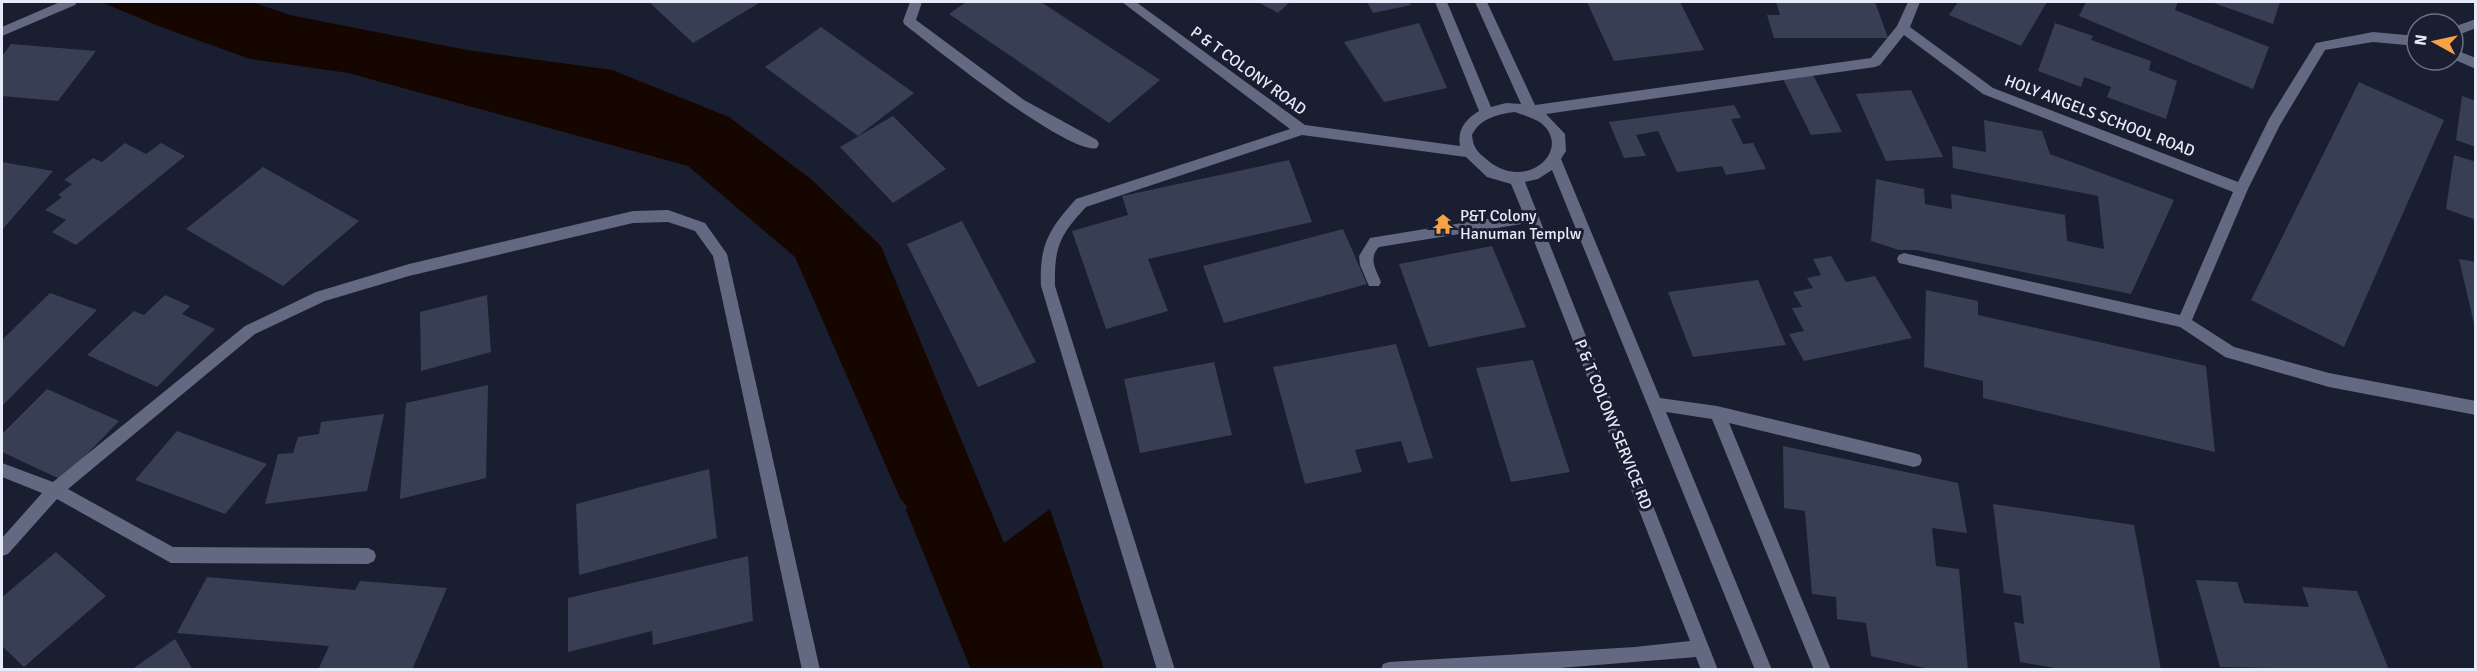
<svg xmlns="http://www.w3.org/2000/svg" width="2477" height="671" viewBox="0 0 2477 671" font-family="Signika,sans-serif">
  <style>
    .water { fill: #160600 }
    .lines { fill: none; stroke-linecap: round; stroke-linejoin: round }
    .river { fill: #160600; fill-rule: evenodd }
    .building { fill: #383f54 }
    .minor { fill: #626980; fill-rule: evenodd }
    .labels { text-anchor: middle; stroke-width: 6; stroke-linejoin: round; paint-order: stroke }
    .street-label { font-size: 16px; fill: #e7ebf9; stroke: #191e31 }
    .poi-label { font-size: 16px; fill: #e7ebf9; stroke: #191e31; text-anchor: start }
  </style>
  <rect width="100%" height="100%" fill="#191e31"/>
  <path class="water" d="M101,2h151l38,13 177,35 145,20 117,47 83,63 69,66 123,297 46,-34 54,160h-116l10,-51 -98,-120 -105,-241 -107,-91 -340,-93 -98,-14 -89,-32z"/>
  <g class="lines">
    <path class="river" d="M947,473l29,11 82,186h-87l-65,-160 12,-26z"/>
  </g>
  <g class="building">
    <path d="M649,2h108l2,1 -66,40z"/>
    <path d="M966,2h75l119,78 -51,43 -160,-109z"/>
    <path d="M1258,2h32l-12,11z"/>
    <path d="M1367,2h42l2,3 -38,8z"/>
    <path d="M1587,2h93l24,48 -90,11z"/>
    <path d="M1776,2h99l13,36h-114l-7,-23h13z"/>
    <path d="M1958,2h89l-26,44 -72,-31z"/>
    <path d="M2086,2h92l-3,8 94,37 -16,42 -174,-73z"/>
    <path d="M2211,2h69l-7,22z"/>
    <path d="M1419,23l28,65 -63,14 -40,-60z"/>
    <path d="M2055,23l38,13 -2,4 60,21 -2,9 28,11 -11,38 -59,-22 4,-10 -27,-10 -3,10 -43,-16z"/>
    <path d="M821,27l93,66 -56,43 -93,-69z"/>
    <path d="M11,44l85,7 -38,50 -56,-5v-40z"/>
    <path d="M1812,73l30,59 -31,3 -29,-58z"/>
    <path d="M2359,82l85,38 -100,227 -93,-47z"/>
    <path d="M1911,90l32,67 -57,4 -30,-67z"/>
    <path d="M2462,96l14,5v46l-20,-7z"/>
    <path d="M1734,105l7,13 -10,1 12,25 10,-1 13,26 -40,6 -4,-9 -45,6 -19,-41 -22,4 10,21 -22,2 -15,-36z"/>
    <path d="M893,116l53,53 -53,34 -53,-56z"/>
    <path d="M1984,120l58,11 8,23 124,46 -43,94 -215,-44h-17l-28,-9 5,-62 48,10 1,15 27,5 -1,-15 114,21 2,26 37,8 -6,-53 -145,-28 -1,-22 34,6z"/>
    <path d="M125,143l21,11 15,-11 24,13 -109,89 -24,-13 14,-12 -21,-10 17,-13 -4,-2 14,-11 -8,-4 29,-22 9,4z"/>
    <path d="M2454,155l22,7v58l-30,-11z"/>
    <path d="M1289,160l23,62 -164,37 20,52 -62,18 -34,-98 56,-16 -6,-19z"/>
    <path d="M2,162l51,9 -51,59z"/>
    <path d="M263,167l96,54 -76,65 -97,-57z"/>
    <path d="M962,221l74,141 -58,25 -71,-143z"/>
    <path d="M1343,229l24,55 -143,39 -21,-57z"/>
    <path d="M1492,246l34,81 -97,20 -30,-83z"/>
    <path d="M1831,256l15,26 29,-6 37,62 -108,23 -15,-27 15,-3 -12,-23 10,-1 -9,-15 20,-4 -6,-10 14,-3 -8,-16z"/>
    <path d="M2459,259l17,3v66h-1z"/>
    <path d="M1758,280l28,65 -93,12 -25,-65z"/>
    <path d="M1926,290l52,11v14l228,51 9,86 -232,-54v-17l-59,-14z"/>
    <path d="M50,293l47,17 -95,96v-66z"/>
    <path d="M165,295l25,11 -8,8 33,15 -58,58 -70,-32 47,-44 10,4z"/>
    <path d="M487,295l4,57 -70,19 -1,-59z"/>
    <path d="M1396,344l37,114 -25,5 -7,-22 -46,9 7,22 -57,12 -32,-117z"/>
    <path d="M1533,360l37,112 -59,10 -35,-114z"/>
    <path d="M1214,362l18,73 -92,18 -16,-74z"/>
    <path d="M488,385l-2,93 -86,21 6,-96z"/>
    <path d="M47,389l72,32 -57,59 -60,-28v-18z"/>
    <path d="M384,414l-17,77 -102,13 13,-50 15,-1 5,-16 21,-3 2,-12z"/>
    <path d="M177,431l90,33 -42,50 -90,-34z"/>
    <path d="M1783,446l175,37 9,50 -35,-5 4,38 23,3 9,101h-34l-63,-14 -5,-33 -29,-4 -1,-22 -24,-3 -7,-83 -21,-3z"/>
    <path d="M709,469l8,69 -138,37 -3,-71z"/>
    <path d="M1993,504l141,21 27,145h-95l-46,-8 -6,-40 10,2 -3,-28 -17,-3z"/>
    <path d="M56,552l50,44 -82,71 -22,-21v-49z"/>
    <path d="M748,556l5,65 -100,24 -1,-14 -84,21v-54z"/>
    <path d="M207,577l148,13 5,-9 87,7 -35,82h-94l11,-24 -152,-13z"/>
    <path d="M2196,580l41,2 7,21 65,4 -7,-20 55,4 32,79 -169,-3z"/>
    <path d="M175,639l18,31h-62z"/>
  </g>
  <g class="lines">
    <g class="minor">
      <path d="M60,2h17l-2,3 -73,31v-9z"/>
      <path d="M910,2h12l-6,18 108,80 73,40 2,4 -2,4c-28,8 -165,-102 -193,-124l-1,-3z"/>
      <path d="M1122,2h14l169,123 155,21c-3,-17 6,-27 19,-35l-44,-109h12l44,105 15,-4 15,1 -46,-102h12l48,103 336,-47 26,-32 11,-24h12l-10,25 83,61 245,94 31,-63 47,-76 57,-11 44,4v10l-44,-4 -48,8 -45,75 -32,64 -56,131 42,27 95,26 147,28v14l-147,-28 -104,-30 -45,-30 -281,-64 -2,-4 2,-4 5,-2 276,62 53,-123 -250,-98 -79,-59 -24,30 -5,2 -329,47 19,20 1,17 -5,8 99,239 57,8 197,47 6,2 2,5 -2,5 -6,2 -185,-44 102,247h-17l-102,-251 -46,-7 106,258h-17l-203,-500 -14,9 -13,3 193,488h-17l-5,-13 -161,13h-154l2,-6 6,-2 246,-15 55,-6 -163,-418 -148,24c-11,11 -3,23 2,35l-2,4h-10l-9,-21 -1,-9 11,-18 153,-25 -12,-29 -24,-7 -21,-20 -164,-22 -216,72c-26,28 -32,40 -31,79l120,384h-18l-116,-384c-2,-41 8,-57 35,-87l214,-70zM1515,112c8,3 19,6 26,11 33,27 -16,72 -56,35 -9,-7 -12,-12 -13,-23 8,-17 27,-21 43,-23z"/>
      <path d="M2476,19v9l-23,9v-10z"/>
      <path d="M2453,49l23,9v11l-23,-10z"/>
      <path d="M668,210l37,13 22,31 93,416h-18l-89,-414 -18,-25 -27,-9 -35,1 -224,53 -84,25 -70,33 -187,155 105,58 195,1 6,3 2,5 -2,5 -6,3 -197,-1 -114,-64 -49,55 -6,2v-18l40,-45 -40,-16v-14l51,19 192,-156 71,-34 93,-28 224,-53z"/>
    </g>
  </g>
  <defs>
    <g id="temple-bare" transform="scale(1.62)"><path d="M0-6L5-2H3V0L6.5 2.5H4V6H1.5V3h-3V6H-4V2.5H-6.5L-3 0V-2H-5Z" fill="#f6a247" stroke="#191e31" stroke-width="2.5" paint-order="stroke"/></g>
  </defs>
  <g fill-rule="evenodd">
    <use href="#temple-bare" x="1443" y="224"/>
  </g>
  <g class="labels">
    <g class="street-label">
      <text transform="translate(1249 70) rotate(36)" y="6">P &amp; T COLONY ROAD</text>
      <text transform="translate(2100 115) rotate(21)" y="6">HOLY ANGELS SCHOOL ROAD</text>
      <text transform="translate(1614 424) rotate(68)" y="6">P &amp; T COLONY SERVICE RD</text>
    </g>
    <g class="poi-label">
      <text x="1460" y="221">P&amp;T Colony<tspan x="1460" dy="18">Hanuman Templw</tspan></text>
    </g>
  </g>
  <rect width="2477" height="671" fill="none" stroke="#e7ebf9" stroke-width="6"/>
  <g transform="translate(2435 42) rotate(278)"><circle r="28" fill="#191e31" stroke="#6b7081" stroke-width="1.5"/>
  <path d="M0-4.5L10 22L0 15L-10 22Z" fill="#f6a247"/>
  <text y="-9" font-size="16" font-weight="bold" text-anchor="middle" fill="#e7ebf9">N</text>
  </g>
</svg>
